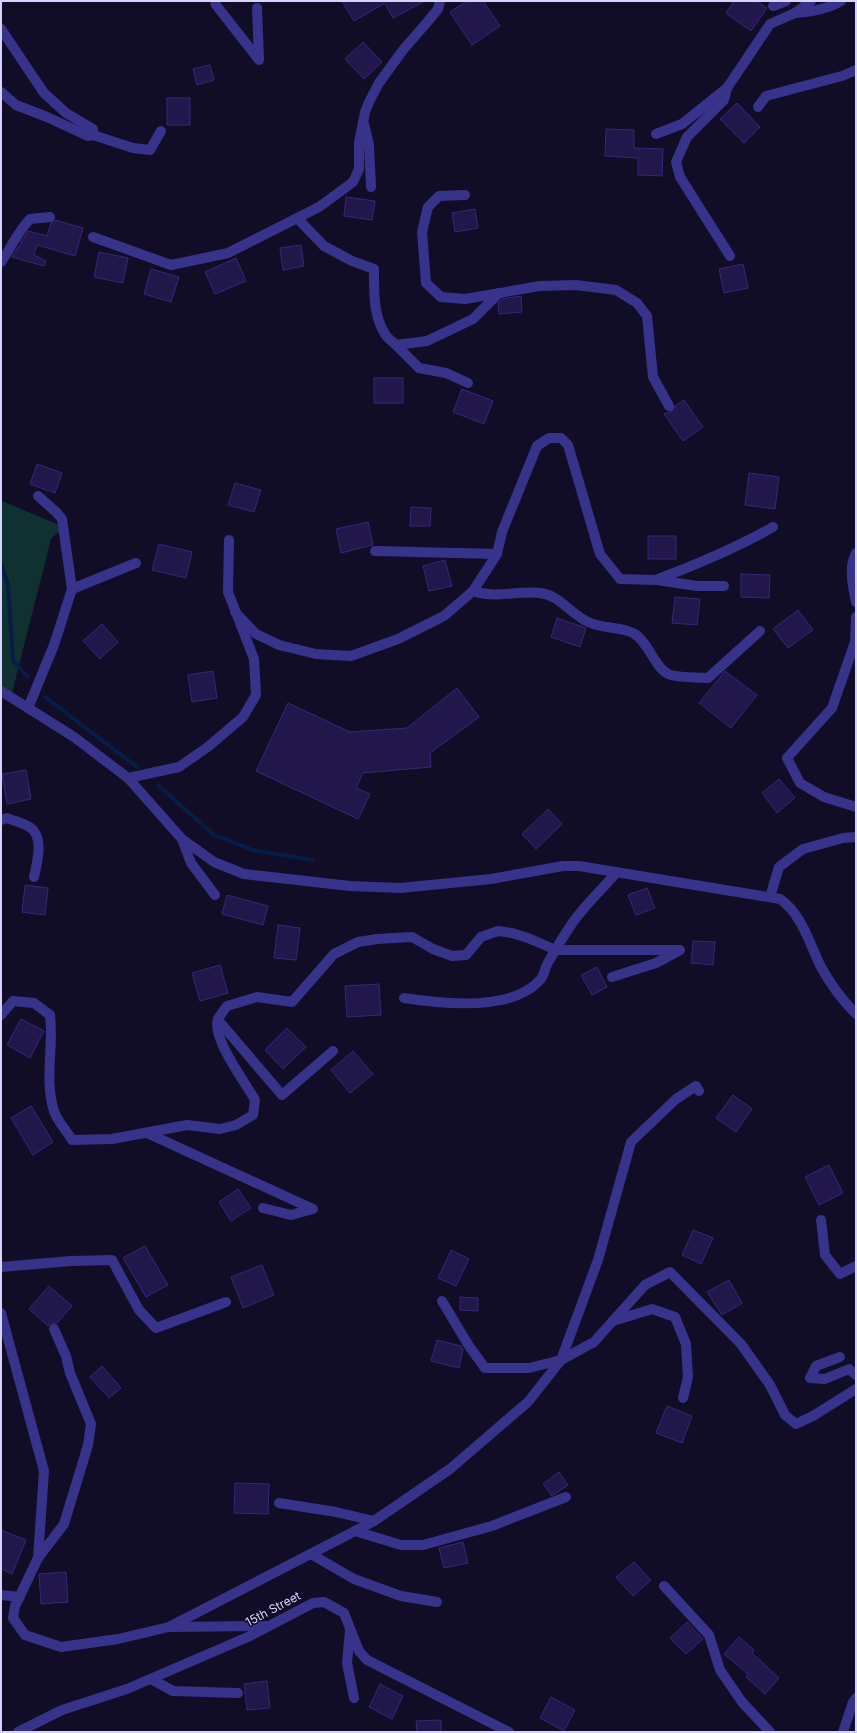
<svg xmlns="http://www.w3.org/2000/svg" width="857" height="1733" viewBox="0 0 857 1733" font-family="Inter,sans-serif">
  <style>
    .green { fill: #0f3130 }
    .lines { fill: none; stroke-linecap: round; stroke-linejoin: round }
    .stream { stroke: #051d47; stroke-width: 4 }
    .building { fill: #21174a; stroke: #372778 }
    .minor { stroke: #37338a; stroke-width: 10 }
    .labels { text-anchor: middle; stroke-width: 3; stroke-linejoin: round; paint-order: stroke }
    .street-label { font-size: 12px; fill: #d8d2ff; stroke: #110d27 }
  </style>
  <rect width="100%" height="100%" fill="#110d27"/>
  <path class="green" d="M1,498l1,3 62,26 -13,12 -39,154 -11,-8z"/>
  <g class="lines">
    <g class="stream">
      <path d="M1,564l7,20 5,76 15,17"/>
      <path d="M45,697l92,70"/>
      <path d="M159,786l55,49 39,15 60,10"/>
    </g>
  </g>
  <g class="building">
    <path d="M342,1h83l-32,17 -8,-15 -31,18z"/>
    <path d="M467,1h16l17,25 -28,19 -22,-33z"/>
    <path d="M734,1h22l11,7 -16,23 -25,-18z"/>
    <path d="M363,42l19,20 -18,17 -19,-20z"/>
    <path d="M210,65l4,15 -17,5 -4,-16z"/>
    <rect x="167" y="98" width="23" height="27"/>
    <path d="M737,103l23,24 -16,16 -24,-24z"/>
    <path d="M606,129l28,1v18l29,1 -1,27 -24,-1v-17l-33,-2z"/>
    <path d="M346,197l29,4 -3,19 -28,-4z"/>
    <path d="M475,209l3,19 -23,4 -3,-19z"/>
    <path d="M55,220l28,8 -8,28 -38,-11 -3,10 12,6 -2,5 -32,-9 6,-10 1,1 2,-6 7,-11 19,5 4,-13z"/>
    <path d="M301,245l3,21 -21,4 -3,-22z"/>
    <path d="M99,252l29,6 -5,25 -29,-6z"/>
    <path d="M236,258l10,23 -31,13 -10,-22z"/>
    <path d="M743,264l5,24 -24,5 -5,-24z"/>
    <path d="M151,269l28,8 -8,25 -27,-8z"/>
    <path d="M521,296l1,16 -23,2 -1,-11 4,-4z"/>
    <rect x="374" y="378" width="29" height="25"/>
    <path d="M462,389l31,12 -9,23 -31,-12z"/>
    <path d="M684,400l19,27 -20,14 -19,-27 8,-3 3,-5z"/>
    <path d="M37,464l25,9 -7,20 -25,-9z"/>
    <path d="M749,473l30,4 -4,32 -30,-4z"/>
    <path d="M235,483l26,7 -7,22 -26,-7z"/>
    <path d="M411,507l20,1 -1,18h-20z"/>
    <path d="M368,522l5,23 -32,8 -5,-24z"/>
    <rect x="648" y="536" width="28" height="23"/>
    <path d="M159,544l33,8 -6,26 -34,-8z"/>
    <path d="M445,560l7,26 -23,5 -6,-25z"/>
    <path d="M741,574l29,1 -1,23 -28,-1z"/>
    <path d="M675,597l25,2 -3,26 -25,-2z"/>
    <path d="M798,610l15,20 -25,18 -15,-19z"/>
    <path d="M557,618l29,10 -6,19 -29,-10z"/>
    <path d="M102,624l16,18 -18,17 -17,-18z"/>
    <path d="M213,671l4,27 -25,4 -4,-27z"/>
    <path d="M725,671l32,24 -26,33 -32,-25z"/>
    <path d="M457,688l22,29 -49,36 1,14 -68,6 -7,15 14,6 -12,25 -102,-48 32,-68 62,29 57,-4z"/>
    <path d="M26,770l5,29 -24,5 -5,-30z"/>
    <path d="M779,779l16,19 -18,15 -15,-20z"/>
    <path d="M548,809l14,15 -26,25 -14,-15z"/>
    <path d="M25,885l23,3 -3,27 -23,-3z"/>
    <path d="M647,888l8,20 -19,7 -8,-20z"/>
    <path d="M227,895l41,11 -5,19 -41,-11z"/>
    <path d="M278,925l22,3 -4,32 -22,-2z"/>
    <path d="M693,941l22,1 -2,23 -22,-2z"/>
    <path d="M220,965l8,28 -28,8 -8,-28z"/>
    <path d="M597,967l10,20 -15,8 -11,-20z"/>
    <path d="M379,984l2,31 -34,2 -2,-31z"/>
    <path d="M21,1019l23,12 -14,27 -23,-13z"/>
    <path d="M287,1028l19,19 -23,22 -18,-19z"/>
    <path d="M353,1051l20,23 -23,19 -19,-23z"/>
    <path d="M733,1095l19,14 -16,23 -20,-14z"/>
    <path d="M31,1106l22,36 -20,13 -22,-37z"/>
    <path d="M829,1165l14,28 -24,12 -14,-28z"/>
    <path d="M238,1189l13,19 -20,13 -12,-19z"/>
    <path d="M693,1230l20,8 -12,26 -19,-9z"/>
    <path d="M145,1246l23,39 -22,12 -23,-39z"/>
    <path d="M451,1250l18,9 -13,27 -18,-8z"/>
    <path d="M262,1265l12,30 -31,13 -12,-31z"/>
    <path d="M729,1280l13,23 -20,12 -15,-23z"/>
    <path d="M49,1286l23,20 -15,17h-5l-4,3 -19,-17z"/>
    <path d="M460,1297l18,1v13l-18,-1z"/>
    <path d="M437,1340l24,6 2,3 -4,19 -28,-7z"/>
    <path d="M102,1366l19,22 -12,10 -19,-21z"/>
    <path d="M667,1406l25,10 -10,27 -26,-10z"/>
    <path d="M559,1472l9,13 -16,11 -9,-12z"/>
    <path d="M235,1483l34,1 -1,30 -34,-1z"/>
    <path d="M1,1530l25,10 -14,34 -11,-5z"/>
    <path d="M463,1542l5,21 -24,5 -5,-20z"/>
    <path d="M634,1562l17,18 -18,16 -17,-19z"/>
    <path d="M66,1572l2,30 -27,2 -2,-30z"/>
    <path d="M687,1622l16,17 -17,15 -16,-16z"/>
    <path d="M739,1637l15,13 -2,3 27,25 -14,16 -19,-17 2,-3 -24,-20z"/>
    <path d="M267,1681l3,27 -23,2 -3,-26z"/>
    <path d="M380,1684l23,12 -11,23 -23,-12z"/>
    <path d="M551,1697l24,13 -11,21 -24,-13z"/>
    <path d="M441,1720v12h-24l-1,-11z"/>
  </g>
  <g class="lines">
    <g class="minor">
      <path d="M215,1l1,4 43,55 -2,-52"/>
      <path d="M773,6l13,-5"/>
      <path d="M795,13c16,-1 33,-4 46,-12"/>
      <path d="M1,29l43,64 22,20 27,16v6"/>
      <path d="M727,88l-3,12 -37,37 -11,25 4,15 50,79"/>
      <path d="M1,92l15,13 31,12 41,19 5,-1 40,13 17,2 11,-19"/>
      <path d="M758,107l8,-11 76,-20 14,-6"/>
      <path d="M364,124l5,21 2,42"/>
      <path d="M656,134l26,-10 45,-36 43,-64 25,-11 16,-12"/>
      <path d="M465,195l-26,1 -11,11 -6,25 4,51 15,14 24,2 75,-13 36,-1 40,5 21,13 10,13 6,61 16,29"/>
      <path d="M298,219l26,27 28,15 22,8c0,22 -1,46 11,65 2,4 7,7 11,11l31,-4 46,-22 26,-26"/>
      <path d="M93,237l78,28 57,-12 91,-46 34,-25 6,-13v-26l6,-31 4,-10 10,-19 24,-33 26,-30 9,-11 2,-8"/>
      <path d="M1,262c10,-14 17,-31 29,-43l20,-2"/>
      <path d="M396,345l23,23 27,5 22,10"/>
      <path d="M375,551l122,3"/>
      <path d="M856,553c-8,15 -3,34 0,49"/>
      <path d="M658,579c40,-15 78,-31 115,-52"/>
      <path d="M72,589l64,-26"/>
      <path d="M473,591c22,8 44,-1 67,2 19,2 29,19 46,28 14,8 32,5 47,12 16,8 22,38 38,42 11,3 25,2 37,3l52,-47"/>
      <path d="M235,612l21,22 23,11 37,9 35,2 47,-17 46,-23 29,-25 24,-37 5,-22 35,-86 12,-8h12l7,7 32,109 20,25 37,1 40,6h27"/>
      <path d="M856,617l-1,25 -23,66 -45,50 13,25 24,14 32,10"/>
      <path d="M1,691l73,46 54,41 54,61 32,23 30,12 106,12 50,2 91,-9 72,-13h16l201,33c22,15 30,46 41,68 10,18 21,33 35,47"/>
      <path d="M28,708l26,-63 18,-56 -10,-70 -6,-7 -18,-16"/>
      <path d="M128,778l51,-11 30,-21 34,-29 13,-22 -2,-36 -26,-67 1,-52"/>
      <path d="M1,820l6,-2c7,3 17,5 24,10 13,10 6,35 3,49"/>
      <path d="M182,839l9,24 24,32"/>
      <path d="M770,897l9,-30 24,-18 40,-11 13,-1"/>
      <path d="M404,998c38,6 108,14 136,-18 5,-5 5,-14 9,-19 7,-13 16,-27 24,-39 13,-18 30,-34 44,-50"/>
      <path d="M1,1015l12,-14 21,2 16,12c4,31 -6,65 4,96 3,10 13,20 18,29l40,-1 75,-14 33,4 16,-4 17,-10 2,-15c-9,-17 -44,-62 -37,-81 2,-4 6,-9 9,-13l30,-9 35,5 42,-48 24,-12 19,-3 35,-2 21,12 19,7 14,-1 15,-18 17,-6 14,2 16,5 28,12h124l-24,13 -44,14"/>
      <path d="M218,1020l64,75 51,-44"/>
      <path d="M147,1133l166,76 -22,6 -28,-7"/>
      <path d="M821,1220l4,35 15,19 16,-8"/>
      <path d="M1,1267l70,-6 41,-1 27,50 17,18 70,-26"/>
      <path d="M442,1301l27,45 16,22h44l32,-8 37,-100 33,-118 45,-43 20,-13 3,5"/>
      <path d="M1,1313l43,158 -6,87"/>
      <path d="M613,1321l39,-12 23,8 11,27 2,33 -5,21"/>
      <path d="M54,1329l12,27 4,17 21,51 -3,21 -24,79 -26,34 -23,48 -2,12 12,17 36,12 57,-8 51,-12 186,-96 19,-10 76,-52 78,-67 33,-42 33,-18 51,-57 25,-13 71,72 29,41 15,30 11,9 17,-8 43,-27"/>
      <path d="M840,1357l-24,9 -6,12 15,1 24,-10 7,6"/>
      <path d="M279,1503l57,9 38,9"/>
      <path d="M355,1531l46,14h22l69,-19 74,-29"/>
      <path d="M311,1554l43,25 47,17 36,6"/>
      <path d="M664,1586l45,49 11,35 22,32 28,30"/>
      <path d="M1,1595l19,2"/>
      <path d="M171,1627l96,-1"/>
      <path d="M350,1631l-3,32 7,35"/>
      <path d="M151,1679l22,12 65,2"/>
      <path d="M18,1732l44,-22 65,-21 123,-53 63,-33 11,-1 20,11 15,38 8,9 142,72"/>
      <path d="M843,1732l10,-30 3,-4"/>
    </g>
  </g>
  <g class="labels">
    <g class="street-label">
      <text transform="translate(273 1609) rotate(-28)" y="4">15th Street</text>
    </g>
  </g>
  <rect width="857" height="1733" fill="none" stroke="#d8d2ff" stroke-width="4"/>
</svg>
